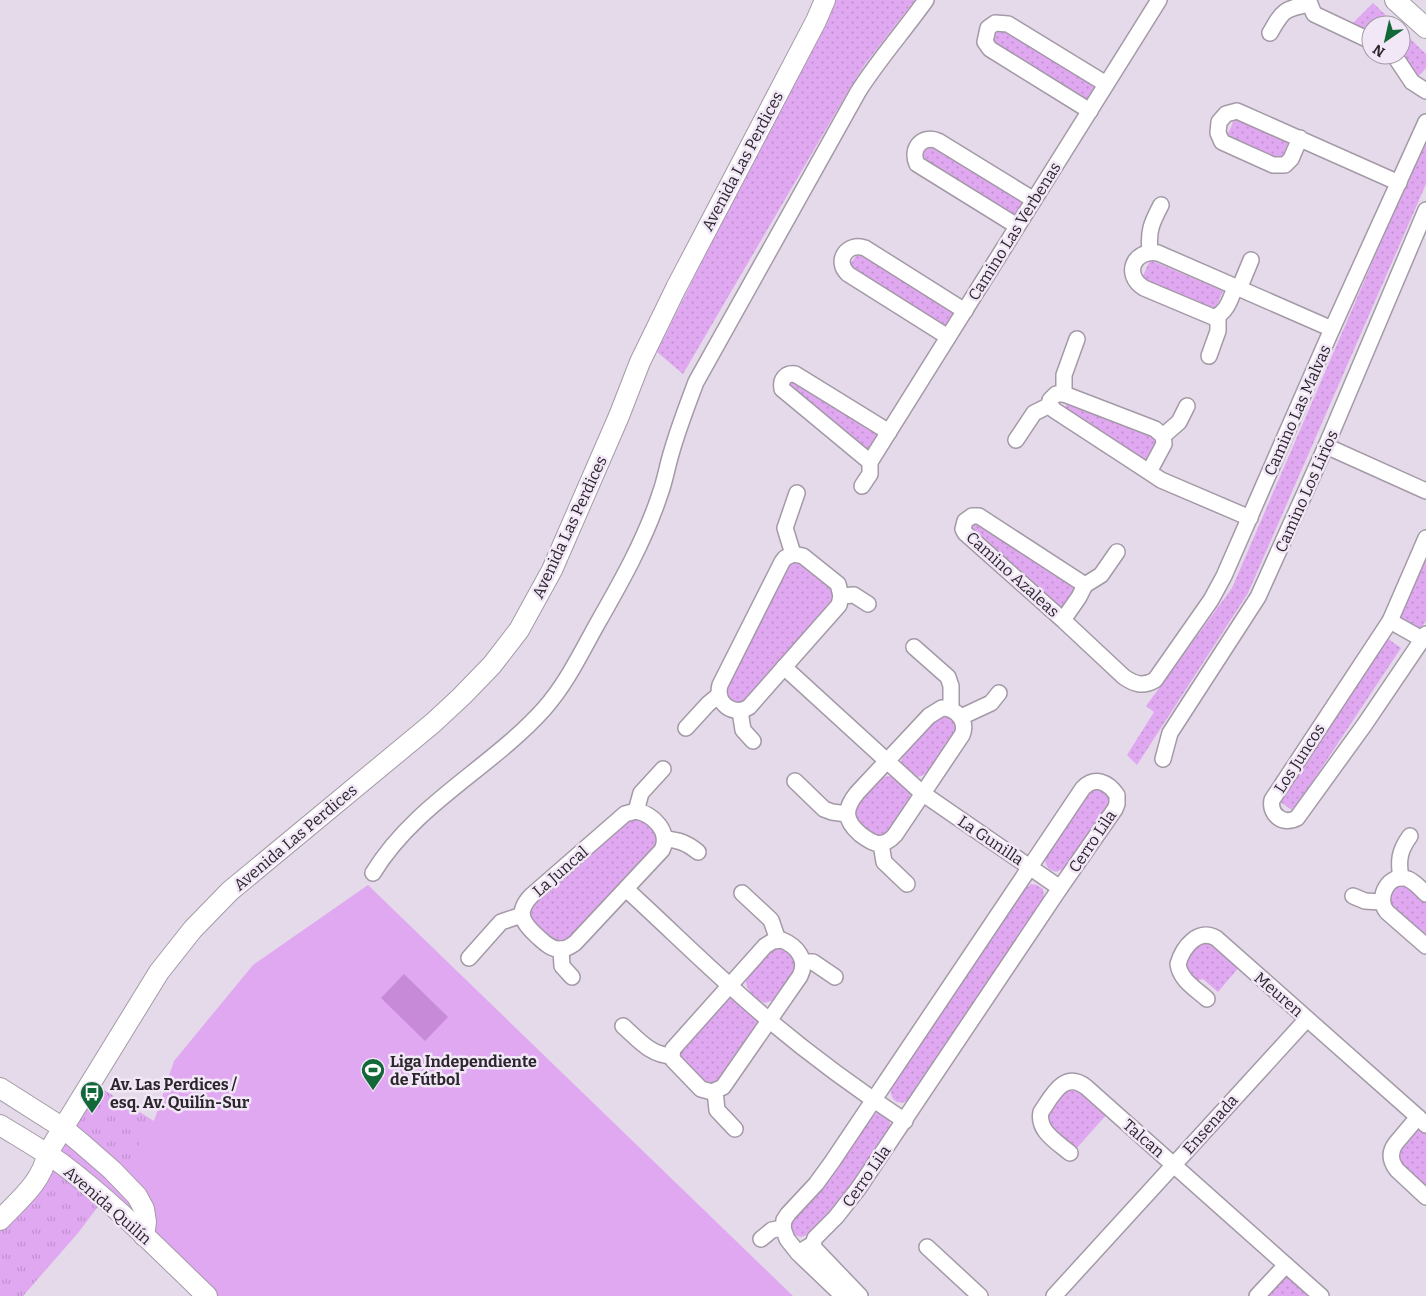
<svg xmlns="http://www.w3.org/2000/svg" width="1426" height="1296" viewBox="0 0 1426 1296" font-family="Bitter,serif">
  <style>
    .grass { fill: url(#grass-dots) }
    .park { fill: url(#park-tufts) }
    .pitch { fill: #e0a8f1 }
    .water { fill: #c68ad9 }
    .lines { fill: none; stroke-linecap: round; stroke-linejoin: round }
    .street-casing { stroke: #a49aa7; stroke-width: 18 }
    .secondary-casing { stroke: #a49aa7; stroke-width: 22 }
    .street { stroke: #fff; stroke-width: 15 }
    .secondary { stroke: #fff; stroke-width: 20 }
    .labels { text-anchor: middle; stroke-width: 5; stroke-linejoin: round; paint-order: stroke }
    .street-label { font-size: 16px; fill: #2b262c; stroke: #f2e7f6 }
    .poi-label { font-size: 16px; font-weight: bold; fill: #2b262c; stroke: #f2e7f6; text-anchor: start }
  </style>
  <defs>
    <pattern id="grass-dots" width="8" height="8" patternUnits="userSpaceOnUse" patternTransform="scale(1.25)"><rect width="8" height="8" fill="#e0a8f1"/><path d="M2 2h.1M6 6h.1" fill="none" stroke="#c090cf" stroke-width="1.8" stroke-linecap="round"/></pattern>
    <pattern id="park-tufts" width="24" height="20" patternUnits="userSpaceOnUse" patternTransform="scale(1.25)"><rect width="24" height="20" fill="#e0a8f1"/><path d="M3 7l-1-3M5 7V3M7 7l1-3M15 17l-1-3M17 17v-4M19 17l1-3" fill="none" stroke="#c090cf"/></pattern>
  </defs>
  <rect width="100%" height="100%" fill="#e5dae9"/>
  <g class="grass">
    <path d="M832,0h83l-50,64 -15,24 -167,286 -26,-22z"/>
    <path d="M1373,3l23,22h-25v10l-22,-8z"/>
    <path d="M1401,30l25,24v14l-11,12 -14,-25z"/>
    <path d="M998,31h7l91,56 -9,15 -93,-57 -1,-7z"/>
    <path d="M1235,118l54,23 -8,19 -54,-24z"/>
    <path d="M1426,138v46l-178,409 -111,172 -10,-10 27,-43 -8,-6 86,-118z"/>
    <path d="M926,146h7l91,56 -9,14 -93,-57 -1,-6z"/>
    <path d="M856,256h7l91,56 -9,15 -93,-57 -1,-7z"/>
    <path d="M1150,260l73,31 -8,19 -73,-32z"/>
    <path d="M796,381l84,53 -11,19 -78,-64 -2,-6z"/>
    <path d="M1070,399l82,37 5,5 -12,21 -81,-53z"/>
    <path d="M972,523h9l94,62 -1,9 -15,16 -85,-78z"/>
    <path d="M1426,556v65l-6,9 -21,-13z"/>
    <path d="M799,560l34,29 1,12 -85,97 -7,6h-8l-8,-7v-12l62,-122z"/>
    <path d="M1387,638l14,10 -108,163 -14,-10z"/>
    <path d="M939,714l17,5 1,11 -28,41 -7,5 -6,1 -14,-12 -1,-4 3,-8z"/>
    <path d="M891,776l19,15c3,11 -17,42 -28,45 -3,1 -6,0 -8,0l-19,-16 -1,-12 28,-31z"/>
    <path d="M1098,787l13,10 -1,7 -45,64 -9,4c-8,-2 -11,-7 -11,-15l43,-66z"/>
    <path d="M636,818l19,9 4,17 -90,96 -4,3 -12,-1 -24,-23 1,-13 94,-84z"/>
    <path d="M1031,884l6,1 6,4 1,8 -3,5 -130,195 -6,5c-12,3 -17,-8 -12,-18l131,-194z"/>
    <path d="M1400,884l10,3 16,16v35l-41,-38 8,-11z"/>
    <path d="M1210,941l31,24 -23,27 -15,-13 -8,2 -10,-11c1,-20 7,-24 25,-29z"/>
    <path d="M778,945l14,5 7,16 -25,34 -9,3c-9,-4 -21,-14 -19,-25l22,-27z"/>
    <path d="M734,998l23,20 1,8 -41,58 -10,1 -28,-29 1,-7 47,-50z"/>
    <path d="M1073,1086l35,27 -33,37 -27,-24v-14l13,-21z"/>
    <path d="M877,1113c8,2 15,6 13,16 -25,37 -49,75 -83,106l-6,2 -6,-2 -4,-6c1,-14 14,-22 23,-31 22,-23 38,-53 56,-80z"/>
    <path d="M1422,1130l4,2v57l-28,-27v-12l17,-19z"/>
    <path d="M1288,1277l4,1 21,18h-50l17,-17z"/>
  </g>
  <path class="park" d="M96,1085l58,36 -36,59 -40,53 -55,63h-23v-81z"/>
  <path class="pitch" d="M368,885l425,411h-575l-111,-102 47,-73 20,-60 79,-96z"/>
  <path class="water" d="M404,974l44,43 -23,24 -44,-43z"/>
  <g class="lines">
    <g class="street-casing">
      <g id="street">
        <path d="M1270,33c13,-23 14,-24 40,-29l4,10 57,27"/>
        <path d="M1394,55l18,27 14,9"/>
        <path d="M1090,111l-100,-62 -5,-7 3,-14 7,-5 13,1 98,60"/>
        <path d="M1300,138l-9,21 -6,6h-12l-51,-23 -4,-9 1,-11 7,-8 11,-3 162,72"/>
        <path d="M1017,226l-100,-62c-7,-15 5,-30 21,-23l96,59"/>
        <path d="M1150,252c-2,-21 1,-28 11,-47"/>
        <path d="M1235,287c-4,11 -9,28 -22,30l-69,-29c-21,-13 -11,-39 14,-35l174,76"/>
        <path d="M1239,289l12,-29"/>
        <path d="M948,337l-100,-63c-14,-13 -1,-32 17,-26l100,63"/>
        <path d="M1209,356l9,-25v-15"/>
        <path d="M1064,394v-19l13,-36"/>
        <path d="M1163,436l16,-14 8,-16"/>
        <path d="M1016,440l18,-27 16,-8"/>
        <path d="M1326,446l100,45"/>
        <path d="M870,462l289,-462"/>
        <path d="M870,462l-88,-73c-2,-10 4,-16 13,-15l94,58"/>
        <path d="M1149,472l15,-28 -1,-8 -8,-7 -91,-35h-8l-6,6v5l4,5 95,62 12,8 89,38"/>
        <path d="M862,486l8,-12v-12"/>
        <path d="M1426,538l-36,83 -118,179c-3,14 11,26 25,18l68,-94 61,-90"/>
        <path d="M793,554l10,2 35,28 3,12 -2,9 -90,102c-16,10 -34,-4 -29,-22l62,-123 3,-4z"/>
        <path d="M793,554l-8,-26 12,-35"/>
        <path d="M1085,585l16,-10 16,-23"/>
        <path d="M841,596l13,-1 14,9"/>
        <path d="M1063,620l16,-23 6,-12 -106,-69h-7l-7,5 -2,8 2,4 98,87 61,57c10,7 19,10 31,3l56,-80 13,-24 108,-247 94,-207"/>
        <path d="M1390,621l32,18"/>
        <path d="M914,647l34,30 3,9v23"/>
        <path d="M784,667l138,126 138,95"/>
        <path d="M942,708c14,0 26,13 20,27l-67,100c-13,14 -22,9 -35,-1 -16,-14 -16,-25 -3,-41l72,-77z"/>
        <path d="M740,711l3,19 10,11"/>
        <path d="M961,717l30,-14 8,-10"/>
        <path d="M686,728l22,-24 11,-9"/>
        <path d="M1163,759l7,-26 88,-136 68,-151 100,-236"/>
        <path d="M795,781l29,28 8,3 15,2"/>
        <path d="M636,811c17,3 35,21 26,39l-87,93c-4,3 -9,6 -14,6 -10,1 -17,-7 -24,-13 -14,-13 -22,-23 -6,-40l94,-82z"/>
        <path d="M636,811l5,-18 22,-24"/>
        <path d="M665,839c14,1 22,4 33,13"/>
        <path d="M881,844l3,18 23,22"/>
        <path d="M373,873c42,-69 118,-105 171,-164 22,-25 36,-54 52,-83 24,-42 49,-86 64,-132 5,-13 7,-27 11,-40 7,-25 16,-48 25,-72l162,-290c20,-32 46,-61 68,-92"/>
        <path d="M1401,878c-3,-17 -2,-27 9,-42"/>
        <path d="M626,889c48,44 94,90 144,132 43,36 88,69 135,100"/>
        <path d="M742,893l29,27 7,20"/>
        <path d="M1426,894c-5,-5 -11,-12 -18,-15 -19,-7 -33,19 -21,33l39,34"/>
        <path d="M1353,896l12,5 16,1"/>
        <path d="M782,940c15,6 26,20 18,36l-77,111 -11,5 -11,-3 -28,-29 -1,-4 1,-7 92,-103 8,-5z"/>
        <path d="M561,949l1,17 10,11"/>
        <path d="M469,958l32,-36 21,-7"/>
        <path d="M803,962h10l22,15"/>
        <path d="M1207,999c-11,-10 -27,-19 -29,-35 5,-17 20,-36 38,-26l202,179"/>
        <path d="M623,1026c16,14 27,29 49,30"/>
        <path d="M715,1091l2,19 18,19"/>
        <path d="M1426,1125l-8,-8 -22,26c-7,9 -6,18 1,27l29,27"/>
        <path d="M1070,1153c-13,-11 -33,-22 -29,-41 11,-16 23,-42 45,-25l200,178"/>
        <path d="M761,1239l11,-9 11,-2"/>
        <path d="M813,1244l2,5 45,47"/>
        <path d="M927,1247l53,49"/>
        <path d="M798,1253l15,-9 2,-6 21,-21 22,-28 202,-301 55,-79 2,-5v-9c-9,-13 -22,-19 -34,-7l-251,374 -16,22 -28,30 -4,6 -1,8 4,11 11,14 45,43"/>
        <path d="M1054,1296l253,-277"/>
        <path d="M1257,1296l29,-31 35,31"/>
      </g>
    </g>
    <g class="secondary-casing">
      <g id="secondary">
        <path d="M1395,0l31,28"/>
        <path d="M0,1088l63,40 18,15 31,27 25,26 7,13 2,13 -2,14"/>
        <path d="M0,1125c21,13 42,25 62,39 52,39 98,87 145,132"/>
        <path d="M0,1220c18,-19 43,-39 47,-66l112,-182 34,-43 37,-38 203,-168 29,-27 30,-31 27,-35 33,-60 67,-154 21,-54 36,-74 140,-267 9,-21"/>
      </g>
    </g>
    <use href="#street" class="street"/>
    <use href="#secondary" class="secondary"/>
  </g>
  <defs>
    <g id="stadium-pin" transform="scale(1.25)"><path d="M0 17L-7.5 6A9.5 9.5 0 1 1 7.5 6Z" fill="#13683a" stroke="#f2e7f6"/><path d="M0-5a6.5 5 0 1 0 0 10a6.5 5 0 1 0 0-10ZM-3.5-1.8h7v3.6h-7Z" fill="#fff"/></g>
    <g id="bus-pin" transform="scale(1.25)"><path d="M0 17L-7.5 6A9.5 9.5 0 1 1 7.5 6Z" fill="#13683a" stroke="#f2e7f6"/><path d="M-5-6H5V4H4V6H2V4H-2V6H-4V4H-5ZM-3.5-4V0h7V-4ZM-3.5 1.2v1.5H-2V1.2ZM2 1.2v1.5H3.5V1.2Z" fill="#fff"/></g>
  </defs>
  <g fill-rule="evenodd">
    <use href="#stadium-pin" x="373" y="1070"/>
    <use href="#bus-pin" x="92" y="1093"/>
  </g>
  <g class="labels">
    <g class="street-label">
      <text transform="translate(742 161) rotate(-62)" y="6">Avenida Las Perdices</text>
      <text transform="translate(1014 231) rotate(-58)" y="6">Camino Las Verbenas</text>
      <text transform="translate(1297 410) rotate(-66)" y="6">Camino Las Malvas</text>
      <text transform="translate(1306 491) rotate(-66)" y="6">Camino Los Lirios</text>
      <text transform="translate(569 527) rotate(-65)" y="6">Avenida Las Perdices</text>
      <text transform="translate(1013 574) rotate(42)" y="6">Camino Azaleas</text>
      <text transform="translate(1299 758) rotate(-57)" y="6">Los Juncos</text>
      <text transform="translate(295 837) rotate(-40)" y="6">Avenida Las Perdices</text>
      <text transform="translate(991 840) rotate(34)" y="6">La Gunilla</text>
      <text transform="translate(1092 841) rotate(-56)" y="6">Cerro Lila</text>
      <text transform="translate(560 871) rotate(-41)" y="6">La Juncal</text>
      <text transform="translate(1279 994) rotate(41)" y="6">Meuren</text>
      <text transform="translate(1210 1124) rotate(-48)" y="6">Ensenada</text>
      <text transform="translate(1144 1138) rotate(41)" y="6">Talcan</text>
      <text transform="translate(866 1176) rotate(-55)" y="6">Cerro Lila</text>
      <text transform="translate(108 1205) rotate(41)" y="6">Avenida Quilín</text>
    </g>
    <g class="poi-label">
      <text x="390" y="1067">Liga Independiente<tspan x="390" dy="18">de Fútbol</tspan></text>
      <text x="110" y="1090">Av. Las Perdices /<tspan x="110" dy="18">esq. Av. Quilín-Sur</tspan></text>
    </g>
  </g>
  <g transform="translate(1386 40) rotate(214)"><circle r="24" fill="#f2e7f6" stroke="#a29aa5"/>
  <path d="M0-4L9 19L0 12L-9 19Z" fill="#13683a"/>
  <text y="-8" font-size="14" font-weight="bold" text-anchor="middle" fill="#2b262c">N</text>
  </g>
</svg>
